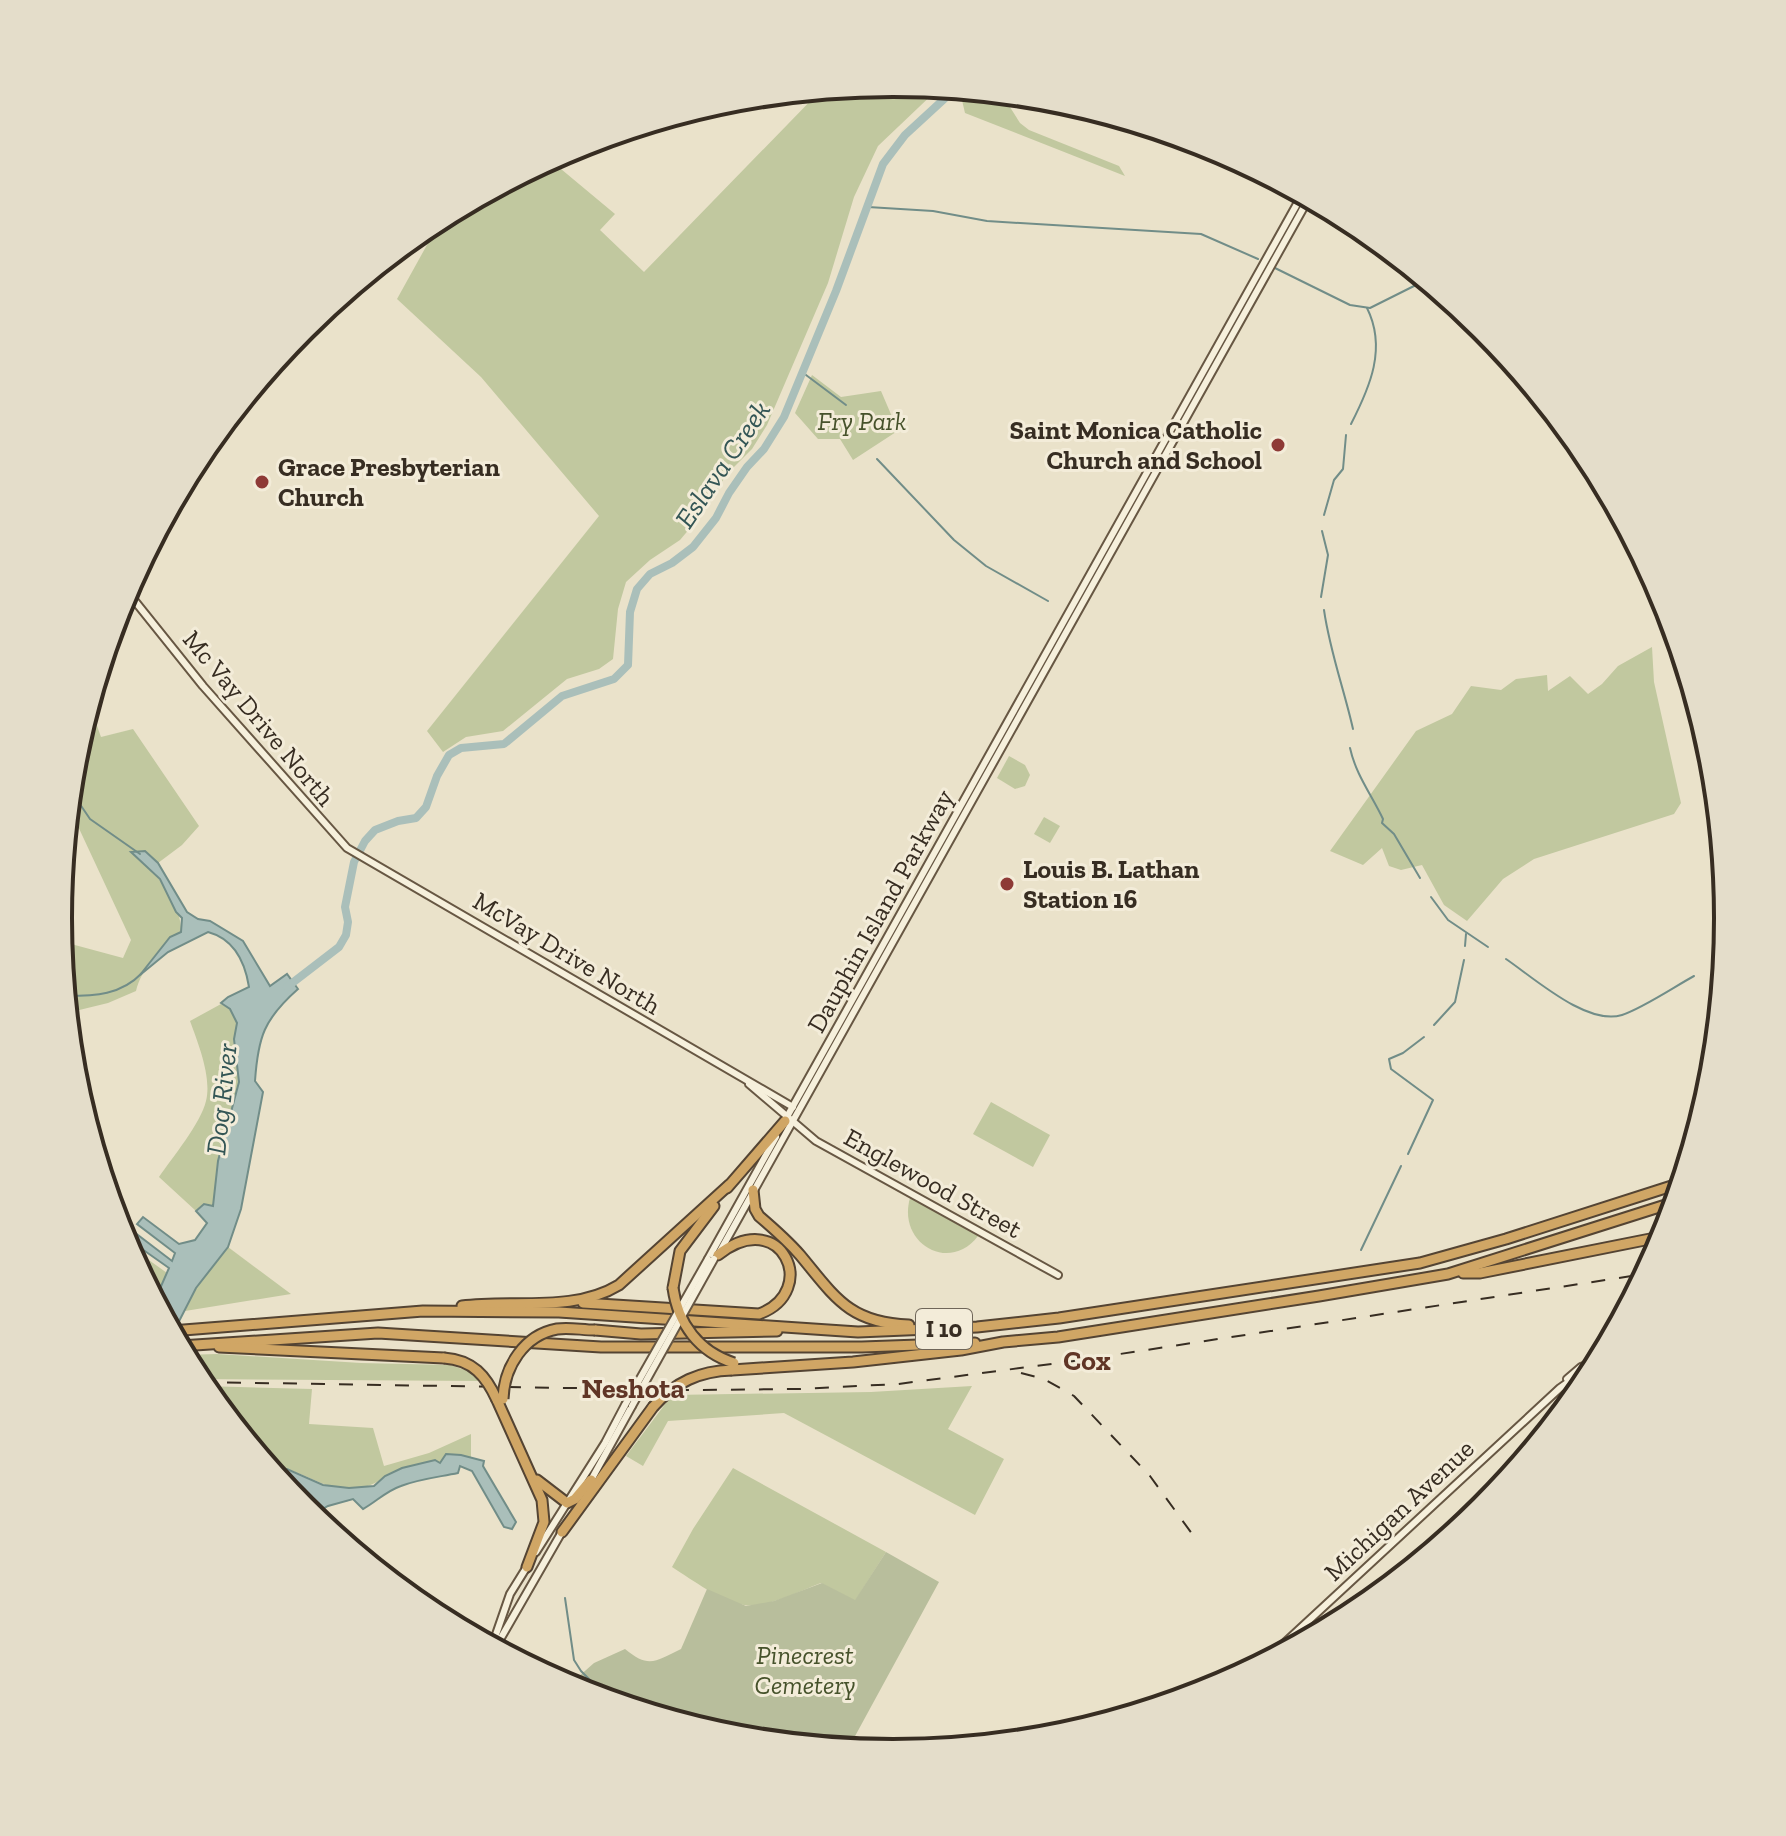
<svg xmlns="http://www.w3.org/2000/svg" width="1786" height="1836" viewBox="0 0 1786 1836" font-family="'Zilla Slab',serif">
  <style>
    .green { fill: #c1c89f }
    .cemetery { fill: #b8be9c }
    .water { fill: #aabfba; stroke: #718d88; stroke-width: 2 }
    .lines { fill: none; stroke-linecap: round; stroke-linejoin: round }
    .stream { stroke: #718d88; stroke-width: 2 }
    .river { stroke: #aabfba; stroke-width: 8 }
    .secondary-casing { stroke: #675743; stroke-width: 10 }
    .highway-casing { stroke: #544433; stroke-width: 13 }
    .secondary { stroke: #f6f0dc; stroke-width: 6 }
    .highway { stroke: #d0a665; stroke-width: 9 }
    .rail { stroke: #372d22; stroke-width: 2; stroke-dasharray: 14 14; stroke-linecap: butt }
    .secondary-bridge-casing { stroke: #675743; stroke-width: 10; stroke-linecap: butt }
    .highway-bridge-casing { stroke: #544433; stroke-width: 13; stroke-linecap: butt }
    .secondary-bridge { stroke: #f6f0dc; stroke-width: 6 }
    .highway-bridge { stroke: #d0a665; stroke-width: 9 }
    .poi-dot { fill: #8e3a36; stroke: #f3ecd9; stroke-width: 3 }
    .labels { text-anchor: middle; stroke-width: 6; stroke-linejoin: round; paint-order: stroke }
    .shield { fill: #f3ecd9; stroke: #6f6659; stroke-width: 2 }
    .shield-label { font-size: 24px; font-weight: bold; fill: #372d22 }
    .park-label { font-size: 26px; font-style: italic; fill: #46522b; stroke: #f3ecd9 }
    .poi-label { font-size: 26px; font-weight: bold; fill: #372d22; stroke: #f3ecd9; text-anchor: start }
    .street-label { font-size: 26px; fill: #372d22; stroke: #f3ecd9 }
    .water-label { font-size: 28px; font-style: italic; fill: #355; stroke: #f3ecd9 }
    .neighbourhood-label { font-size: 28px; font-weight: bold; fill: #603526; stroke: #f3ecd9 }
    .rim { fill: none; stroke: #372d22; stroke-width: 4 }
  </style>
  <rect width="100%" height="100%" fill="#eae2ca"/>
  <g class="green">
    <path d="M893,83l46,5 -61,58 -24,51 -26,86 -61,142 -15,24 -26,26 -19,33 -27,32 -30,20 -24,22 -8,27 -5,50 -14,10 -32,10 -64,52 -37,6 -23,15 -16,-21 172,-215 -118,-139 -84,-78 46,-83 106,-57 66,55 -15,16 44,42 177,-182z"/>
    <path d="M967,90l44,5 -3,9 12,19 9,7 90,36 6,10 -160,-63 -4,-17z"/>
    <path d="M812,375l29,22 40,-6 15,35v6l-43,28 -13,-21h-22l-23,-26z"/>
    <path d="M1652,647l2,35 27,121 -7,11 -140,45 -31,20 -36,42 -23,-16 -22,-40 -21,5 -12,-4 -7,-18 -19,17 -33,-14 86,-120 36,-17 19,-28 30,4 15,-11 31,-4 1,16 22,-15 18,18 14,-10 16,-18z"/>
    <path d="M89,704l12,33 32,-8 66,97 -17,19 -24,18 -13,-12v14c18,15 37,43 36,67 -19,10 -40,38 -45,59l-28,12 -41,10 -7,-72 63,17 8,-18 -62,-133 5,-52z"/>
    <path d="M1009,756l16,9 5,10 -5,11 -10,3 -18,-11z"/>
    <path d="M1044,817l16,9 -10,17 -16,-9z"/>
    <path d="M221,1004l9,5 7,14 -3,17 5,42 -21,79 -5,45 -9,-2 -8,7 -37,-34c13,-19 42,-54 47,-76 6,-24 -8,-58 -16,-80z"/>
    <path d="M991,1102l59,33 -17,32 -60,-33z"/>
    <path d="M910,1198l68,38c-29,38 -81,7 -68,-38z"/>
    <path d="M125,1243l42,30 -12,27z"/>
    <path d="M228,1247l63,47 -106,17 11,-23z"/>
    <path d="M217,1354l144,9 89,2 27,9 6,7 -286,-2 -13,-24z"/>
    <path d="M202,1386l110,3 -3,35 64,4 11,38 45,-13 42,-19v24c-13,-4 -18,0 -30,4 -14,4 -29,3 -43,9 -15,6 -23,15 -39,17 -32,3 -44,-10 -72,-19l-11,4z"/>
    <path d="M972,1386l-24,43 56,30 -29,56 -191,-102 -116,8 -25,45 -17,-10 46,-61 199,-3z"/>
    <path d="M733,1468l153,84 -31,49 -34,-18c-19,7 -56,26 -77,22 -25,-5 -50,-24 -72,-38l21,-38z"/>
  </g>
  <path class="cemetery" d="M886,1552l53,30 -91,167 -118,-12 -157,-48 -43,-23 47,12 17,-15 31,-14c24,20 31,12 56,0l26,-60 39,17 28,-5 48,-18 33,17z"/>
  <g class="water">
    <path d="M145,851l13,12 29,49 11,7 12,2 33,20 27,45 17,-12 11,15c-34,30 -40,48 -43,92l8,11 -22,117 -13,38 -32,41 -23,45 -18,-33 14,-32 -44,-31 5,-8 42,32 3,-8 -38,-29 6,-7 36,27 16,-4 12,-17 -11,-12 8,-7 9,2 5,-45 21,-79 -5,-43 3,-16 -7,-14 -9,-6 7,-6 21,-10c-4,-25 -15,-48 -41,-55l-40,20 -28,23 30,-38 11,-5 1,-14 -6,-6 -16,-33 -29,-27z"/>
    <path d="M446,1454l15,1 23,6 -1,5 33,56 -4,7 -8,-2 -32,-56 -12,-5 -2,7c-19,4 -39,6 -57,13 -15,5 -25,16 -38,23l-10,-10 -25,7 -16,9c-9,-6 -11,-12 -17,-20 -7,-7 -16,-15 -23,-24l4,2 11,-4 36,16 26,3 25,-2 11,-10 17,-8 33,-8 5,3z"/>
  </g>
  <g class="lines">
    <g class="stream">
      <path d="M868,207l65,4 54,10 214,13 57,25"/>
      <path d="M1275,268l75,37 20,3 56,-28"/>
      <path d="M802,372l44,33"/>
      <path d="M1351,424c19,-37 36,-76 16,-116"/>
      <path d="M877,459l77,81 32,26 62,35"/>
      <path d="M1324,515l10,-35 9,-11 3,-34"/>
      <path d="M1321,597l7,-42 -6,-24"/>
      <path d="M1324,610c6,42 20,79 29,119"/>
      <path d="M1350,748c6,27 21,46 33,71l-1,4 12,11 26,44"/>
      <path d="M71,791l19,28 50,35"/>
      <path d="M1431,897l17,23 40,27"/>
      <path d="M1465,946l1,-12"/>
      <path d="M1506,959c28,19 81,67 116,56 21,-7 52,-28 72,-39"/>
      <path d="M66,996c29,0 55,-1 76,-23"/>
      <path d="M1434,1025l21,-23 9,-42"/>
      <path d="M1408,1154l25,-54 -42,-31 -2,-10 14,-6 21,-16"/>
      <path d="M1361,1250l40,-84"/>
      <path d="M565,1598l9,62 7,11 30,30"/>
    </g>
    <path class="river" d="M287,987l52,-40 7,-12 2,-13 -3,-15 9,-45 11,-21 10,-11 23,-9 18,-3 10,-11 11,-31 12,-21 12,-7 43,-4 58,-48 52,-17 14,-14 2,-53 7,-23 13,-15 22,-11 21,-16 23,-29 13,-25 18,-26 17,-18 20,-32 52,-126 47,-127 22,-29 50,-46"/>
    <g class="secondary-casing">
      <g id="secondary">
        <path d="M126,590l77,96 144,162 446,259"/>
        <path d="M749,1084l67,57 242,134"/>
        <path d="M783,1124l519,-929"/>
        <path d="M719,1253l590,-1055"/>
        <path d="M708,1259l68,-122"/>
        <path d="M1567,1379l14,-12 17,-6"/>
        <path d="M590,1482l42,-76"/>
        <path d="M536,1552l69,-109 20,-38"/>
        <path d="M492,1646l18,-52 18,-29"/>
        <path d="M493,1646l5,-3 65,-113"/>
        <path d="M1265,1661l295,-273 17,-12 17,-6"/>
      </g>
    </g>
    <g class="highway-casing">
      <g id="highway">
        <path d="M727,1188l58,-67"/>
        <path d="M753,1190l2,19 4,7c14,12 28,24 41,39 35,42 49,68 109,70"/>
        <path d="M1463,1273h17l185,-37"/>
        <path d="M673,1288l7,-37 34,-45"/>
        <path d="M583,1303l176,11c62,-23 22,-109 -41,-59"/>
        <path d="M462,1306c51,-7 111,7 157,-21l110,-100"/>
        <path d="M595,1330l46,4 136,-3"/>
        <path d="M171,1331l252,-20 136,1 299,20 119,-5 82,-9 361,-55 86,-24 175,-56"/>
        <path d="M180,1346l198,-13 223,14h261l113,-4"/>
        <path d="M219,1347l225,11"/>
        <path d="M732,1370l121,-8 108,-12 42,-8 55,-5 261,-41 129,-22 227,-72"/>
        <path d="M497,1400l45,100 2,22 -17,45"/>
        <path d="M537,1480l30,23 8,-4 16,-19"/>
        <path d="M562,1532l91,-125"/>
      </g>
    </g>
    <use href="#secondary" class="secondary"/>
    <use href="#highway" class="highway"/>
    <g class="rail">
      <path d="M1021,1373l23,6 30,17 76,80 48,66"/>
      <path d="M199,1382l494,8 106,-1 99,-5 176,-23 571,-87"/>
    </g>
    <g class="secondary-bridge-casing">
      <g id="secondary-bridge">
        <path d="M625,1405l83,-146"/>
        <path d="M632,1406l82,-147"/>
      </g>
    </g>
    <g class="highway-bridge-casing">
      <g id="highway-bridge">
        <path d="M673,1288c5,36 26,64 61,75"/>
        <path d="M444,1358c29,2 42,18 53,42"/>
        <path d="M503,1399c1,-32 21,-64 54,-70 12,-2 25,1 38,1"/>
        <path d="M653,1407c22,-25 47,-36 79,-37"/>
      </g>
    </g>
    <use href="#secondary-bridge" class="secondary-bridge"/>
    <use href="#highway-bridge" class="highway-bridge"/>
  </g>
  <g class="poi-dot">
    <circle cx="1278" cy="445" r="8"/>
    <circle cx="262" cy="482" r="8"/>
    <circle cx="1007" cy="884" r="8"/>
  </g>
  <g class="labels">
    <rect class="shield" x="916" y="1309" width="56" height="40" rx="6"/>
    <g class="shield-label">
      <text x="944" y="1337">I 10</text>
    </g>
    <g class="park-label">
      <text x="862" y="430">Fry Park</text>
      <text x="805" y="1664">Pinecrest<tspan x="805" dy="30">Cemetery</tspan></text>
    </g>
    <g class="poi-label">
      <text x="1262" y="439" text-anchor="end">Saint Monica Catholic<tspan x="1262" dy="30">Church and School</tspan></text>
      <text x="278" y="476">Grace Presbyterian<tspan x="278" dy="30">Church</tspan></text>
      <text x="1023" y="878">Louis B. Lathan<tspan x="1023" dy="30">Station 16</tspan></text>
    </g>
    <g class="street-label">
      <text transform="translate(259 718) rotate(50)" y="9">Mc Vay Drive North</text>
      <text transform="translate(880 911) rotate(-61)" y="9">Dauphin Island Parkway</text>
      <text transform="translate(567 953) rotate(31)" y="9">McVay Drive North</text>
      <text transform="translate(933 1183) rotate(29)" y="9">Englewood Street</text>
      <text transform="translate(1399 1510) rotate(-43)" y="9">Michigan Avenue</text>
    </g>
    <g class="water-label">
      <text transform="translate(722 464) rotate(-56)" y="10">Eslava Creek</text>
      <text transform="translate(221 1099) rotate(-84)" y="10">Dog River</text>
    </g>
    <g class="neighbourhood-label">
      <text x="1087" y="1370">Cox</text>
      <text x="633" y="1398">Neshota</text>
    </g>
  </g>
  <path d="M0 0H1786V1836H0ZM72 918a821 821 0 1 1 1642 0a821 821 0 1 1-1642 0Z" fill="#e4ddca" fill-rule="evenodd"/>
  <path class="rim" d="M72 918a821 821 0 1 1 1642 0a821 821 0 1 1-1642 0Z"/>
</svg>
